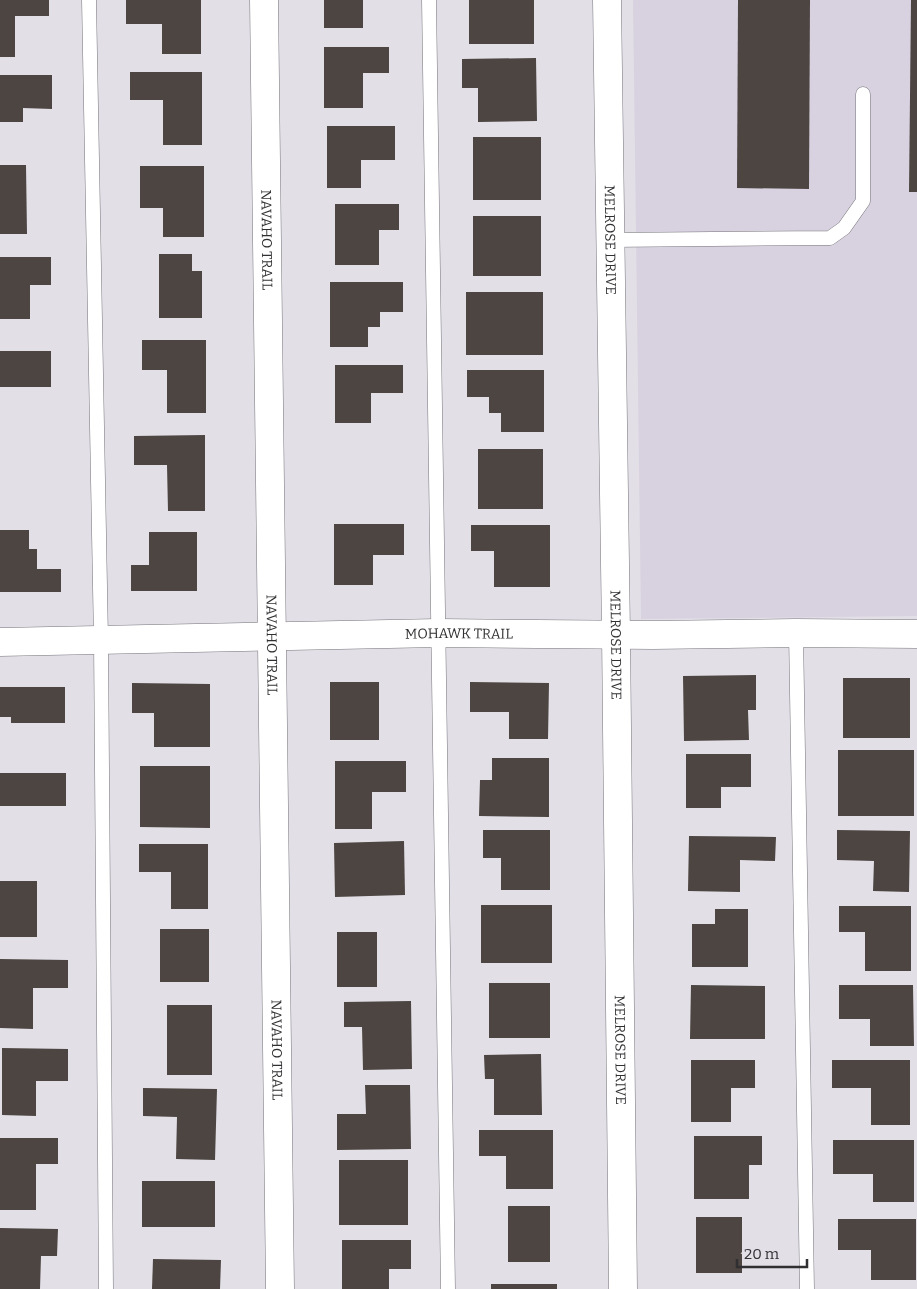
<svg xmlns="http://www.w3.org/2000/svg" width="917" height="1289" viewBox="0 0 917 1289" font-family="Bitter,serif">
  <style>
    .built { fill: #d8d2e0 }
    .building { fill: #4c4541 }
    .lines { fill: none; stroke-linecap: round; stroke-linejoin: round }
    .service-casing { stroke: #77747b; stroke-width: 15 }
    .minor-casing { stroke: #77747b; stroke-width: 29 }
    .tertiary-casing { stroke: #77747b; stroke-width: 29 }
    .service { stroke: #fff; stroke-width: 14 }
    .minor { stroke: #fff; stroke-width: 28 }
    .tertiary { stroke: #fff; stroke-width: 28 }
    .labels { text-anchor: middle; stroke-width: 5; stroke-linejoin: round; paint-order: stroke }
    .street-label { font-size: 14px; fill: #302f32; stroke: #e2dfe7 }
  </style>
  <rect width="100%" height="100%" fill="#e2dfe7"/>
  <path class="built" d="M633,0h284v616l-276,3z"/>
  <g class="building">
    <path d="M0,0h49v16h-34v41h-15z"/>
    <path d="M126,0h75v54h-39v-30h-36z"/>
    <rect x="324" y="0" width="39" height="28"/>
    <rect x="469" y="0" width="65" height="44"/>
    <path d="M738,0h72l-1,189 -72,-1z"/>
    <path d="M911,0h6v192h-8z"/>
    <path d="M324,47h65v26h-26v35h-39z"/>
    <path d="M536,58l1,63 -59,1v-34h-16v-29z"/>
    <path d="M130,72h72v73h-39v-45h-33z"/>
    <path d="M0,75h52v34l-29,-1v14h-23z"/>
    <path d="M327,126h68v34h-34v28h-34z"/>
    <rect x="473" y="137" width="68" height="63"/>
    <path d="M0,165h26l1,69h-27z"/>
    <path d="M140,166h64v71h-41v-29h-23z"/>
    <path d="M335,204h64v26h-20v35h-44z"/>
    <rect x="473" y="216" width="68" height="60"/>
    <path d="M159,254h33v17h10v47h-43z"/>
    <path d="M0,257h51v28h-21v34h-30z"/>
    <path d="M330,282h73v30h-23v15h-12v20h-38z"/>
    <rect x="466" y="292" width="77" height="63"/>
    <path d="M142,340h64v73h-39v-43h-25z"/>
    <rect x="0" y="351" width="51" height="36"/>
    <path d="M335,365h68v28h-32v30h-36z"/>
    <path d="M467,370h77v62h-43v-19h-12v-16h-22z"/>
    <path d="M205,435v76h-37l-1,-46h-33v-29z"/>
    <rect x="478" y="449" width="65" height="60"/>
    <path d="M334,524h70v31h-31v30h-39z"/>
    <path d="M471,525h79v62h-56v-36h-23z"/>
    <path d="M0,530h29v19h8v20h24v23h-61z"/>
    <path d="M149,532h48v59h-66v-26h18z"/>
    <path d="M756,675v35h-8l1,30 -65,1 -1,-65z"/>
    <rect x="843" y="678" width="67" height="60"/>
    <rect x="330" y="682" width="49" height="58"/>
    <path d="M470,682l79,1 -1,56h-39v-27h-39z"/>
    <path d="M132,683l78,1v63h-56v-34h-22z"/>
    <path d="M0,687h65v36h-54v-6h-11z"/>
    <rect x="838" y="750" width="76" height="66"/>
    <path d="M686,754h65v33h-30v21h-35z"/>
    <path d="M492,758h57v59l-70,-1 1,-36h12z"/>
    <path d="M335,761h71v31h-34v37h-37z"/>
    <path d="M140,766h70v62l-70,-1z"/>
    <rect x="0" y="773" width="66" height="33"/>
    <path d="M483,830h67v60h-49v-32h-18z"/>
    <path d="M837,830l73,1 -1,61 -36,-1 1,-30 -37,-1z"/>
    <path d="M689,836l87,1 -1,24 -35,-1v32l-52,-1z"/>
    <path d="M404,841l1,54 -70,2 -1,-54z"/>
    <path d="M139,844h69v65h-37v-37h-32z"/>
    <rect x="0" y="881" width="37" height="56"/>
    <rect x="481" y="905" width="71" height="58"/>
    <path d="M839,906h72v65h-46v-39h-26z"/>
    <path d="M715,909h33v58h-56v-43h23z"/>
    <rect x="160" y="929" width="49" height="53"/>
    <rect x="337" y="932" width="40" height="55"/>
    <path d="M0,959l68,1v28h-35v41l-33,-1z"/>
    <rect x="489" y="983" width="61" height="55"/>
    <path d="M691,985l74,1v53h-75z"/>
    <path d="M839,985h74l1,61h-44v-27h-31z"/>
    <path d="M411,1001l1,68 -49,1 -1,-43h-18v-25z"/>
    <rect x="167" y="1005" width="45" height="70"/>
    <path d="M2,1048l66,1v32h-32v35l-34,-1z"/>
    <path d="M541,1054l1,61h-48v-36h-9l-1,-24z"/>
    <path d="M691,1060h64v28h-24v34h-40z"/>
    <path d="M832,1060h78v65h-39v-37h-39z"/>
    <path d="M365,1085h45l1,64 -74,1v-36h29z"/>
    <path d="M143,1088l74,1 -2,71 -39,-1 1,-42 -34,-1z"/>
    <path d="M479,1130h74v59h-47v-33h-27z"/>
    <path d="M694,1136h68v29h-13v34h-55z"/>
    <path d="M0,1138h58v26h-22v46h-36z"/>
    <path d="M833,1140h81v62h-41v-28h-40z"/>
    <rect x="339" y="1160" width="69" height="65"/>
    <rect x="142" y="1181" width="73" height="46"/>
    <rect x="508" y="1206" width="42" height="56"/>
    <rect x="696" y="1217" width="46" height="56"/>
    <path d="M838,1219h78v61h-45v-30h-33z"/>
    <path d="M0,1228l58,1 -1,27h-16l-1,33h-40z"/>
    <path d="M342,1240h69v29h-22v20h-47z"/>
    <path d="M153,1259l68,1 -1,29h-68z"/>
    <rect x="491" y="1284" width="66" height="5"/>
  </g>
  <g class="lines">
    <g class="service-casing">
      <g id="service">
        <path d="M89,0l12,640 5,649"/>
        <path d="M429,0l19,1289"/>
        <path d="M609,240l221,-2 14,-10 19,-27v-107"/>
        <path d="M796,633l11,656"/>
      </g>
    </g>
    <g class="minor-casing">
      <g id="minor">
        <path id="s1" d="M264,0l16,1289"/>
        <path id="s2" d="M0,642l438,-9 215,2 143,-2 121,1"/>
      </g>
    </g>
    <g class="tertiary-casing">
      <g id="tertiary">
        <path id="s3" d="M607,0l9,634 7,655"/>
      </g>
    </g>
    <use href="#service" class="service"/>
    <use href="#minor" class="minor"/>
    <use href="#tertiary" class="tertiary"/>
  </g>
  <g class="labels">
    <g class="street-label">
      <text dy="5" stroke="none"><textPath href="#s1" startOffset="240">NAVAHO TRAIL</textPath></text>
      <text dy="5" stroke="none"><textPath href="#s3" startOffset="240">MELROSE DRIVE</textPath></text>
      <text dy="5" stroke="none"><textPath href="#s2" startOffset="459">MOHAWK TRAIL</textPath></text>
      <text dy="5" stroke="none"><textPath href="#s3" startOffset="645">MELROSE DRIVE</textPath></text>
      <text dy="5" stroke="none"><textPath href="#s1" startOffset="645">NAVAHO TRAIL</textPath></text>
      <text dy="5" stroke="none"><textPath href="#s1" startOffset="1050">NAVAHO TRAIL</textPath></text>
      <text dy="5" stroke="none"><textPath href="#s3" startOffset="1050">MELROSE DRIVE</textPath></text>
    </g>
  </g>
  <path d="M737 1259v8h70v-8" fill="none" stroke="#302f32" stroke-width="2.5"/>
  <text x="744" y="1259" font-size="15" fill="#302f32" stroke="#e2dfe7" stroke-width="4" paint-order="stroke">20 m</text>
</svg>
